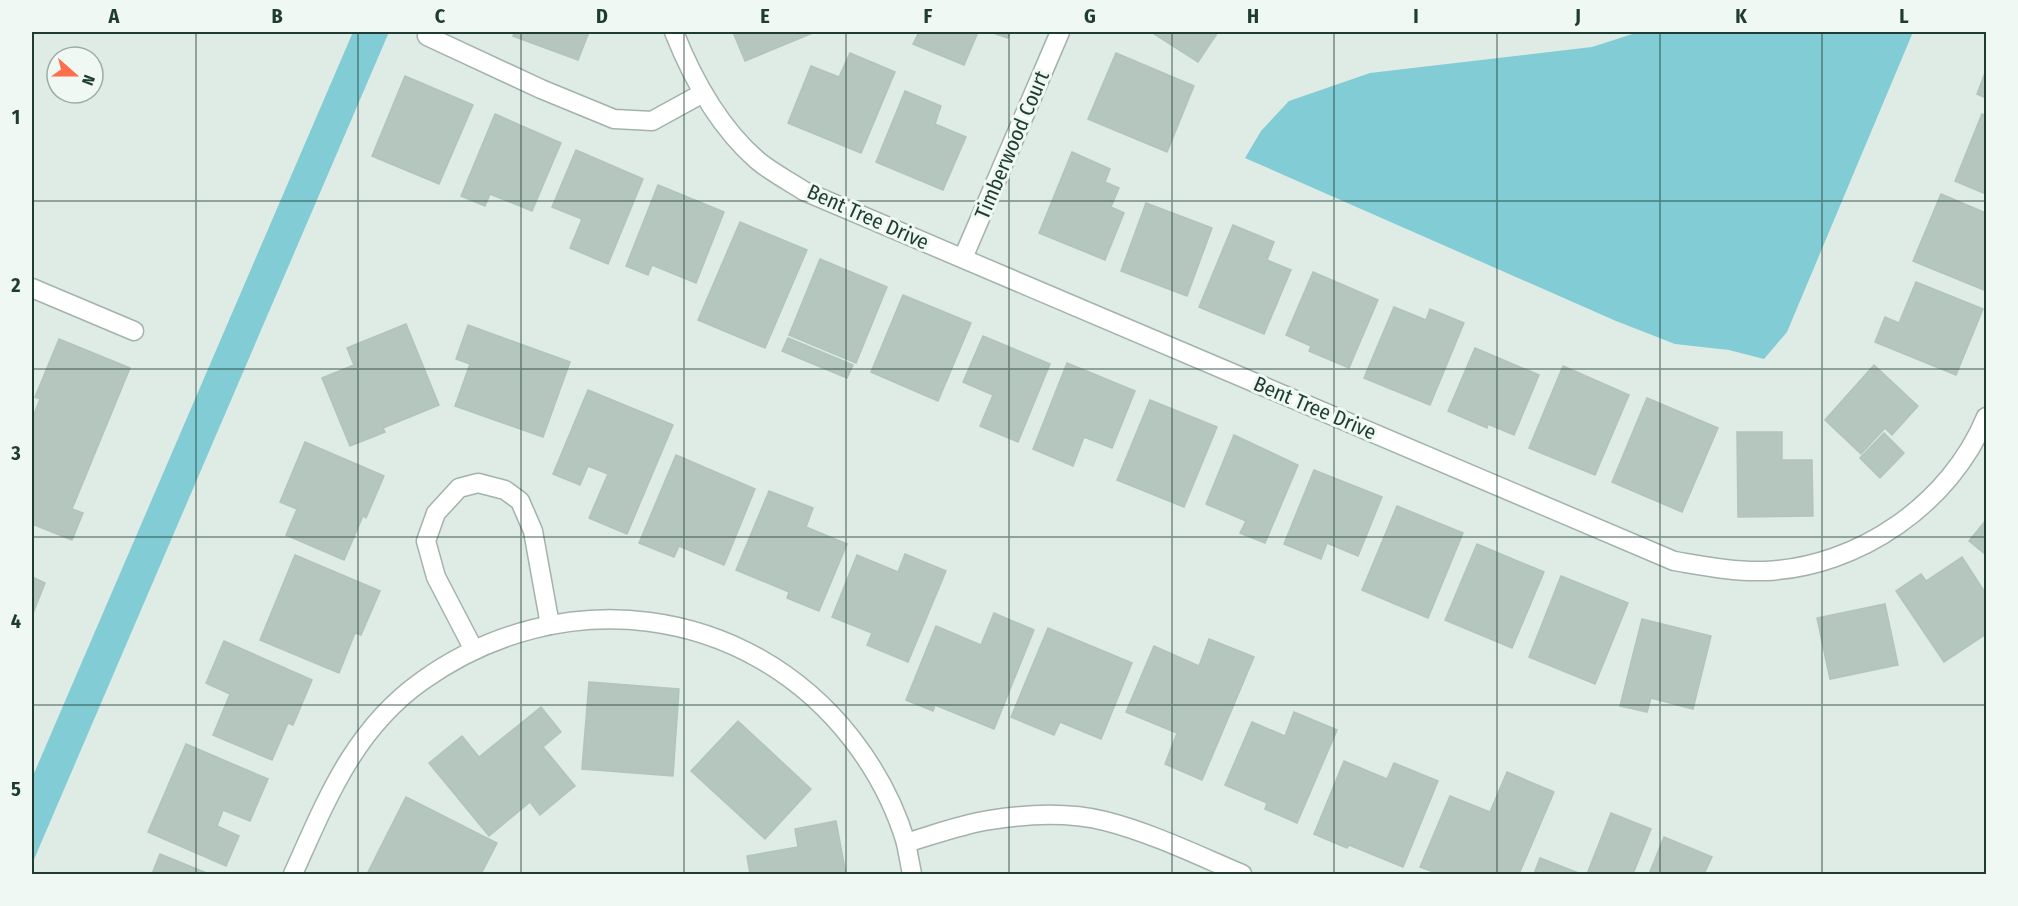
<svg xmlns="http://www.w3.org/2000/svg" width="2018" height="906" viewBox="0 0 2018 906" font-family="'Fira Sans Condensed',sans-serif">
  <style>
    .water { fill: #82ccd5 }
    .building { fill: #b4c6be; stroke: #b1c5bc; stroke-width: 1.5 }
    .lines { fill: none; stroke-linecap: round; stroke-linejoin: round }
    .minor-casing { stroke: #a2b3ac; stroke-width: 21 }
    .minor { stroke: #fff; stroke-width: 18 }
    .grid { fill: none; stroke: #1f3c33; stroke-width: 1.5; stroke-opacity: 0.55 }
    .labels { text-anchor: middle; stroke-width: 6; stroke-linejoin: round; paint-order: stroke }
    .street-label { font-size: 21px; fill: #1f3c33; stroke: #eff8f3 }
    .neatline { fill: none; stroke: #1f3c33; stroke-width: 2 }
    .grid-label { font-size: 20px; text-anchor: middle; font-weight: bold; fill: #1f3c33 }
  </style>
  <rect width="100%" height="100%" fill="#dfebe5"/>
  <g class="water">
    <path d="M353,32h36l-357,832v-86z"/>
    <path d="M1639,32h274l-126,300 -23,27 -35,-9 -54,-6 -59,-23 -371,-163 16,-27 28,-30 81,-28 222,-26z"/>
  </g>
  <g class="building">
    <path d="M515,32h74l-11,28 -65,-24z"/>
    <path d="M733,32h82l-70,29z"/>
    <path d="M919,32h59l-14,33 -51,-21z"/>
    <path d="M990,32h20l-2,6z"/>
    <path d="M1151,32h67l-20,30z"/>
    <path d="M850,53l45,19 -34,81 -73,-30 23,-57 28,11z"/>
    <path d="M1116,53l78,33 -27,66 -79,-33z"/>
    <path d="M1986,70v28l-9,-4z"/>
    <path d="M405,76l68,29 -34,79 -67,-28z"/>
    <path d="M905,91l36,15 -6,18 31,13 -23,53 -67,-28z"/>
    <path d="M495,114l66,29 -29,68 -42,-17 -5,12 -24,-10z"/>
    <path d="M1982,114l4,1v79l-31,-13z"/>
    <path d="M576,150l67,29 -35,85 -38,-16 12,-29 -30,-12z"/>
    <path d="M1072,152l38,17 -5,13 14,6 -8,19 13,6 -19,47 -66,-27z"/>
    <path d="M658,185l66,27 -28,71 -44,-18 -4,10 -22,-9z"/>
    <path d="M1941,194l45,19v78l-73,-30z"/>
    <path d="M1146,203l66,25 -25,68 -66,-25z"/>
    <path d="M740,222l67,28 -42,98 -67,-28z"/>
    <path d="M1233,225l41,17 -7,18 24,10 -27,64 -65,-27z"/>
    <path d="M820,259l67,28 -31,76 -67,-28z"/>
    <path d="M1313,272l65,28 -29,68 -40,-17 2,-5 -25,-11z"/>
    <path d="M1916,282l67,27 -27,66 -81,-33 10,-25 14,6z"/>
    <path d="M903,295l68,28 -33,78 -67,-29z"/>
    <path d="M1394,307l32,13 4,-11 34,14 -34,82 -66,-27z"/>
    <path d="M406,324l33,81 -56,23 2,4 -35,14 -28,-68 32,-13 -7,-17z"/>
    <path d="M468,325l102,37 -27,75 -88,-31 15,-42 -14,-5z"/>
    <path d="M983,336l67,28 -32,78 -38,-16 13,-31 -30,-13z"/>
    <path d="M788,338l65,27 -6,13 -65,-27z"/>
    <path d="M59,339l71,29 -58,141 11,4 -11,27 -40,-16v-105l8,-20 -5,-2z"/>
    <path d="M1475,348l64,27 -25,60 -26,-11 -1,4 -39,-17z"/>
    <path d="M1067,363l68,28 -23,57 -28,-11 -11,29 -40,-17z"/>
    <path d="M1874,365l44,41 -26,29 -7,-7 -24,26 -36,-34z"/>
    <path d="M1563,366l66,29 -34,80 -66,-27z"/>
    <path d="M588,390l85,35 -46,109 -38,-16 19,-44 -20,-8 -8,19 -27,-11z"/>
    <path d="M1647,398l71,30 -36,84 -70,-30z"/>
    <path d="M1150,400l67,27 -33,80 -67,-27z"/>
    <path d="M1737,432h45v28h30l1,56 -75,1z"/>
    <path d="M1884,433l20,20 -24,25 -20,-20z"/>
    <path d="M1234,435l64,30 -33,78 -25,-10 6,-12 -40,-17z"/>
    <path d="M305,442l79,34 -18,42 -3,-2 -19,44 -58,-25 11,-26 -17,-7z"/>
    <path d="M676,455l79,34 -31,76 -45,-19 -5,11 -35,-14z"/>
    <path d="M1314,470l68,27 -24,59 -31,-13 -6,16 -37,-15z"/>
    <path d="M769,491l44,17 -7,19 41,17 -28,67 -32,-13 2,-6 -53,-22z"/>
    <path d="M1397,506l66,27 -35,85 -66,-28z"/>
    <path d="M1986,520v35l-17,-14z"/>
    <path d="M1477,544l67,28 -32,76 -67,-28z"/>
    <path d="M905,554l41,17 -38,91 -41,-17 5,-12 -40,-16 25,-62 41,17z"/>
    <path d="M295,555l85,36 -19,44 -6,-2 -16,40 -79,-33z"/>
    <path d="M1962,557l24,37v40l-42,28 -48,-71 25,-17 5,7z"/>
    <path d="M1561,576l67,27 -33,81 -66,-27z"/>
    <path d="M32,577l13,6 -13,33z"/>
    <path d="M1885,604l13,61 -68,14 -13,-61z"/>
    <path d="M994,613l40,17 -40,99 -59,-24 -2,6 -27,-11 30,-74 45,19z"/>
    <path d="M1642,619l69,17 -18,73 -42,-11 -4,14 -27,-6z"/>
    <path d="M1048,628l84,35 -31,76 -41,-17 -6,13 -43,-18z"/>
    <path d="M1209,639l45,18 -52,123 -37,-16 12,-31 -51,-21 28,-66 45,20z"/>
    <path d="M224,641l88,39 -19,45 -5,-2 -16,37 -59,-25 17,-41 -24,-11z"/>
    <path d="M589,682l90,7 -6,87 -91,-7z"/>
    <path d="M541,707l20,25 -18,15 32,39 -35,29 -10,-13 -41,34 -60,-73 33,-27 17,21z"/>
    <path d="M1294,712l43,18 -40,93 -32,-14 2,-6 -42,-18 27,-63 33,14z"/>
    <path d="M738,721l73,68 -46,50 -74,-68z"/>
    <path d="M186,744l82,35 -18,42 -27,-11 -6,16 22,10 -13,30 -78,-34z"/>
    <path d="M1344,761l43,18 7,-16 44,18 -35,86 -54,-22 -2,3 -33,-14z"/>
    <path d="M1507,772l47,20 -35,82h-80l-19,-7 30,-71 40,16z"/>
    <path d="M406,797l91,46 -16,31h-114z"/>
    <path d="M1611,813l40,16 -18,45h-46z"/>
    <path d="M836,821l10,53h-96l-3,-18 51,-9 -3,-18z"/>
    <path d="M1664,837l48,20 -8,17h-55z"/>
    <path d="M160,854l49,20h-57z"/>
    <path d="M1540,858l41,16h-47z"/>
  </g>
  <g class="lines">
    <g class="minor-casing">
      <g id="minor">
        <path d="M674,32c19,48 44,94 83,128 14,12 32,21 47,31l870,370c30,5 60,11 91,10 94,-4 185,-67 221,-154"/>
        <path d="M427,36l114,53 73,30 38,2 51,-28"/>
        <path d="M963,258l97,-226"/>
        <path d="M32,288l102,43"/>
        <path d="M474,650l-38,-73 -10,-36 10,-28 23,-25 19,-5 27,7 15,11 13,30 17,94"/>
        <path d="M906,843c27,-8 56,-19 84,-23 37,-6 78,-8 115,1 47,12 92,34 137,53"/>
        <path d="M293,874c33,-73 60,-144 129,-193 138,-99 324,-78 430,58 24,31 43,67 54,104 2,10 4,21 6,31"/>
      </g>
    </g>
    <use href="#minor" class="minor"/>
  </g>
  <path class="grid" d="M196,32v842M358,32v842M521,32v842M684,32v842M846,32v842M1009,32v842M1172,32v842M1334,32v842M1497,32v842M1660,32v842M1822,32v842M32,201h1954M32,369h1954M32,537h1954M32,705h1954"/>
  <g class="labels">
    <g class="street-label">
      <text transform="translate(1012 145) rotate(-67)" y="7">Timberwood Court</text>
      <text transform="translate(868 217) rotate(24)" y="7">Bent Tree Drive</text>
      <text transform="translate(1315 408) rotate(23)" y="7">Bent Tree Drive</text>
    </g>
  </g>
  <rect width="2018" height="906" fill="none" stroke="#eff8f3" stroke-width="66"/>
  <g transform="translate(75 75) rotate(111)"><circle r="28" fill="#eff8f3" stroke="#9cada6" stroke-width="1.5"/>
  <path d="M0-4.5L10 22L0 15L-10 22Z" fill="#fc6f4c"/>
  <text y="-9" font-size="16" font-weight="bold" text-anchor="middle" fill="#1f3c33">N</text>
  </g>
  <rect x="33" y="33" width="1952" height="840" class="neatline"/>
  <g class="grid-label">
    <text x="114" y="23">A</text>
    <text x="277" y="23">B</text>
    <text x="440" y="23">C</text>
    <text x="602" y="23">D</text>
    <text x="765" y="23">E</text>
    <text x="928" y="23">F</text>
    <text x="1090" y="23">G</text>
    <text x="1253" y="23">H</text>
    <text x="1416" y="23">I</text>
    <text x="1578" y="23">J</text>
    <text x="1741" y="23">K</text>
    <text x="1904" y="23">L</text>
    <text x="16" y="124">1</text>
    <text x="16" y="292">2</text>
    <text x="16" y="460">3</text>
    <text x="16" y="628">4</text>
    <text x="16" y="796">5</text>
  </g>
</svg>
